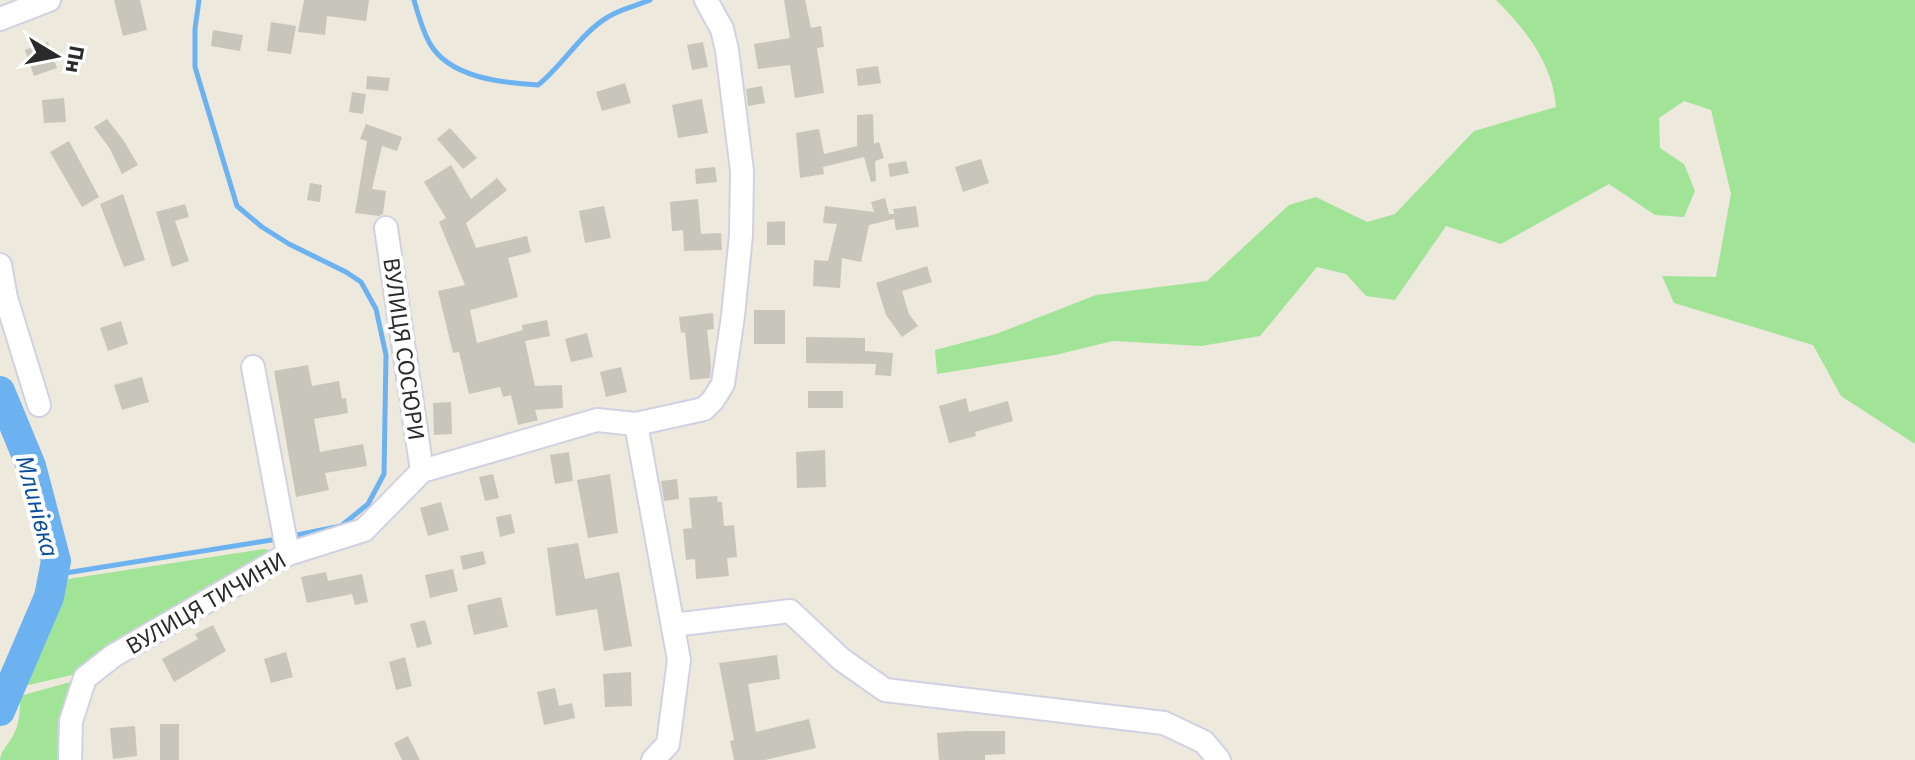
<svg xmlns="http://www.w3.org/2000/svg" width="1915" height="760" viewBox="0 0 1915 760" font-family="'Source Sans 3',sans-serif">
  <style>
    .green { fill: #a1e497 }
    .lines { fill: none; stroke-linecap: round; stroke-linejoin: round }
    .stream { stroke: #6cb2f1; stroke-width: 5 }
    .river { stroke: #6cb2f1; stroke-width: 30 }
    .building { fill: #c8c5bb }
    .minor-casing { stroke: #d1d1e3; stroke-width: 26 }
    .minor { stroke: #fff; stroke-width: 22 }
    .labels { text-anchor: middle; stroke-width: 8; stroke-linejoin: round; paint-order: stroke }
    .street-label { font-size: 24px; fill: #2a2a2a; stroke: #fff }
    .water-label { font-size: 26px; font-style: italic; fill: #0b4d9e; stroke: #fff }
  </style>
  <rect width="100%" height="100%" fill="#ede9dc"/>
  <g class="green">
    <path d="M1496,0h419v444l-74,-48 -28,-51 -139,-42 -12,-27 54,1 15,-83 -20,-84 -27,-9 -25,17 1,30 24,16 11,27 -11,26 -29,-2 -46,-31 -108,60 -55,-18 -51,74 -29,-4 -20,-22 -29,-7 -57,69 -59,10 -88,-5 -58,14 -118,19 -2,-24 61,-16 100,-39 111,-14 82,-76 27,-8 51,25 28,-8 79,-83 82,-24c-3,-43 -30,-77 -60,-107z"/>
    <path d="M264,549l10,2 -202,124 -52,12 22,-49 -2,-7 7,-11 4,-2 17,-39z"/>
    <path d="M74,681l-10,79h-64c1,-10 8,-15 13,-24 7,-13 7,-25 7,-40z"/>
  </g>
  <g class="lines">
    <g class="stream">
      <path d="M199,0l-4,29v38l42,139 25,21 27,17 57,28 15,10 15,27 10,46 -2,119 -16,30 -27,22 -49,10"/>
      <path d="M414,0c4,14 8,29 15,42 19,36 74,41 109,43 24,-19 44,-53 70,-68 12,-8 28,-11 42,-17"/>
      <path d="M53,575l225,-36"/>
    </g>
    <path class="river" d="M0,391l31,75 25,95 -7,36 -49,114"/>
  </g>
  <g class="building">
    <path d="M114,0h26l7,30 -24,6z"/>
    <path d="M304,0h65l-3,21 -39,-5 -2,19 -27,-3z"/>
    <path d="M784,0h21l6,28 10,-2 3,21 -7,1 7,45 -29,5 -5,-33 -32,4 -4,-25 36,-6z"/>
    <path d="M271,22l25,4 -5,28 -24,-3z"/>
    <path d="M213,30l30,5 -3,16 -29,-5z"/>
    <path d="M48,42l9,26 -23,8 -9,-26z"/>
    <path d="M703,42l5,25 -16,3 -5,-25z"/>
    <path d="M878,66l3,17 -23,3 -2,-17z"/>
    <path d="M367,76l23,2 -2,13 -22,-2z"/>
    <path d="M625,83l6,20 -29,8 -6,-19z"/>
    <path d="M762,86l3,17 -17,3 -2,-17z"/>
    <path d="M352,92l14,2 -3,20 -14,-2z"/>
    <path d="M64,98l2,24 -22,1 -2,-23z"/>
    <path d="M702,99l6,34 -30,5 -6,-33z"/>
    <path d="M873,114l1,30 5,-2 5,16 -9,3 1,20 -5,1 -7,-25 -41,10 1,7 -24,4 -4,-45 23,-4 5,25 33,-8v-31z"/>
    <path d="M107,119l17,22 14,24 -16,9 -12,-25 -16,-22z"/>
    <path d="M366,124l36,13 -5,14 -15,-5 -10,43 14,2 -3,23 -4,2 -24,-3 12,-72 -7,-2z"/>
    <path d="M450,128l27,30 -14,11 -26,-30z"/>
    <path d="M69,141l30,56 -17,10 -32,-55z"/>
    <path d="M981,159l8,24 -26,9 -8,-25z"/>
    <path d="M906,161l3,12 -19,4 -2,-13z"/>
    <path d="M451,165l20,34 26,-21 10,12 -41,33 10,25 51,-12 4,16 -23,6 10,39 -48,13 7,33 46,-13v4l-1,-9 25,-5 3,16 -25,5 10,45 27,-1 1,23 -28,2 3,10 -20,5 -7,-30 -8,2 -3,-10 -31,7 -10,-42 -6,1 -15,-62 27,-6 -26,-63 7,-4 -22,-36z"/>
    <path d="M715,167l2,15 -21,2 -1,-15z"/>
    <path d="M310,183l12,2 -2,17 -13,-2z"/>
    <path d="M123,194l22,66 -21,7 -24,-63z"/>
    <path d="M885,198l4,16h5l-1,-5 23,-3 3,21 -23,3 -2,-11 -25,6 -8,37 -19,-4 -2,30 -27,-2 1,-26 14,1 9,-37 -14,-1 2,-17 49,6 -3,-10z"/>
    <path d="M698,199l3,35 20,-1 1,17 -38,1 -1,-21 -11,1 -2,-29z"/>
    <path d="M185,204l4,13 -14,4 14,40 -17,6 -16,-55z"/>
    <path d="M604,206l7,32 -26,5 -6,-32z"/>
    <path d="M785,221v24h-18v-23z"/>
    <path d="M927,266l5,16 -30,9 7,23 9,12 -16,11 -16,-22 -10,-32z"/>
    <rect x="754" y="310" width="31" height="34"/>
    <path d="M713,313l1,16 -7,1 4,36 -1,12 -20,2 -5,-48 -4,1 -2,-16z"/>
    <path d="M121,321l7,23 -20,7 -8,-23z"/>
    <path d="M587,333l6,24 -22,5 -6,-23z"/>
    <path d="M806,337l59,1v13l28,2 -2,23 -16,-1 1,-11 -70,-1z"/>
    <path d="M308,365l4,21 27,-5 3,18 4,-1 2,15 -34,6 6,33 43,-8 4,22 -42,7 4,17 -33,7 -22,-126z"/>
    <path d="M621,367l6,25 -21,5 -6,-25z"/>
    <path d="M142,377l7,25 -27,8 -8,-25z"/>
    <rect x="808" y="391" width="35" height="17"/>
    <path d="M966,398l3,14 39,-11 5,20 -38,11 1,4 -27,7 -10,-37z"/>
    <path d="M451,402l1,32 -18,1 -1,-32z"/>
    <path d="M825,450l1,37 -29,1 -1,-36z"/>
    <path d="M569,452l4,29 -18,3 -5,-29z"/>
    <path d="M493,474l6,24 -14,3 -6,-24z"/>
    <path d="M610,474l8,59 -30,5 -11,-58z"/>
    <path d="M677,479l2,20 -15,2 -3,-20z"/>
    <path d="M717,496l1,6h4l2,24 10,-1 3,32 -10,1 2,18 -33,3 -1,-20 -9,1 -3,-31 9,-1 -3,-30z"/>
    <path d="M441,502l8,28 -21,6 -8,-28z"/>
    <path d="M511,514l4,19 -15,4 -4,-20z"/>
    <path d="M578,543l7,36 34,-7 13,74 -28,5 -7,-42 -41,7 -9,-68z"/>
    <path d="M483,551l3,13 -23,6 -3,-14z"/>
    <path d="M453,569l5,22 -28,7 -5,-23z"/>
    <path d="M326,572l2,9 34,-7 6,28 -13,3 -3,-11 -45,9 -6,-26z"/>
    <path d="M501,597l7,30 -34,8 -7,-30z"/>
    <path d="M425,620l7,24 -15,4 -7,-24z"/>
    <path d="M213,625l13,26 -52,31 -12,-23 36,-20 -3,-5z"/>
    <path d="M286,652l7,25 -22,6 -7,-24z"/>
    <path d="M777,655l3,24 -32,5 8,48 53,-13 7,29 -51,12h-31l-4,-19 4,-1 -15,-77z"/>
    <path d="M405,657l7,29 -16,4 -7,-28z"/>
    <path d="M631,672l1,34 -27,1 -2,-33z"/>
    <path d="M555,688l4,18 13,-3 3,15 -31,7 -7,-33z"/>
    <rect x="160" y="724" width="19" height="36"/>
    <path d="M135,726l2,30 -24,3 -3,-31z"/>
    <path d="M966,731h39v23l-20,1v5h-46l-2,-27z"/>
    <path d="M408,736l12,24h-18l-8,-17z"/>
  </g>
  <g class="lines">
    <g class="minor-casing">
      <g id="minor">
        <path d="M0,19l49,-19"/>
        <path d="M386,228l36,243"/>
        <path d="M0,265l6,33 33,107"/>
        <path d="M253,367l35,187"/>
        <path d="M636,424l43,236 -11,84 -15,16"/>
        <path d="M673,625l117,-14 51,48 44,31 279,33 40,19 15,18"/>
        <path d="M70,760l1,-39 14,-43 28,-22 175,-102 76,-24 58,-59 175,-51 39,4 68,-15 9,-9 10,-16 10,-68 8,-81 1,-64 -15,-121 -5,-21 -16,-29"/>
      </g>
    </g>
    <use href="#minor" class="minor"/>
  </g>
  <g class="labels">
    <g class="street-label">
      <text transform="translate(404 349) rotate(82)" y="8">ВУЛИЦЯ СОСЮРИ</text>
      <text transform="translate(206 603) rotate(-30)" y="8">ВУЛИЦЯ ТИЧИНИ</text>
    </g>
    <g class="water-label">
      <text transform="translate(38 506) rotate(75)" y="9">Млинівка</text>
    </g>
  </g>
  <g transform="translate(56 56) rotate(100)" stroke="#ffffff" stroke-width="6" paint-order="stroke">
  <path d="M0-6L14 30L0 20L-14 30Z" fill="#2a2a2a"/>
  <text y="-12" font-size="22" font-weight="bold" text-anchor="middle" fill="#2a2a2a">Пн</text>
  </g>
</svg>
